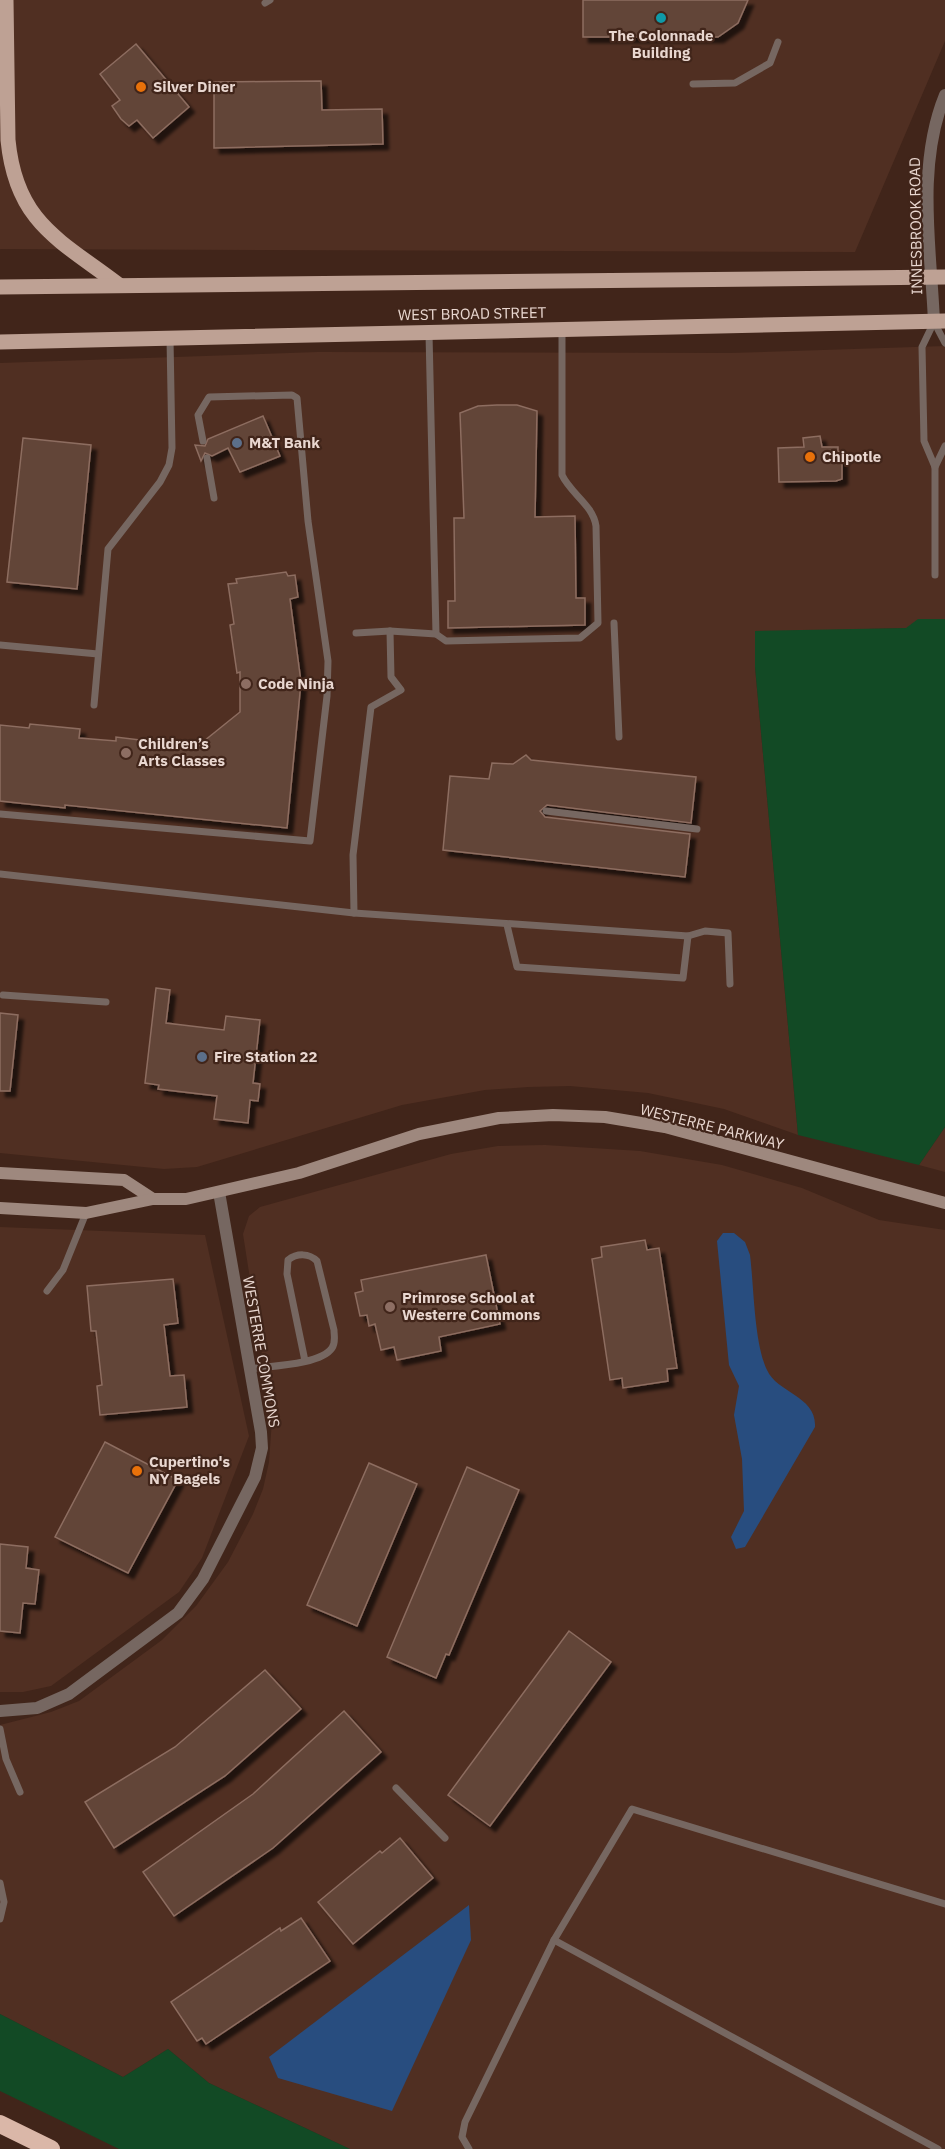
<svg xmlns="http://www.w3.org/2000/svg" width="945" height="2149" viewBox="0 0 945 2149" font-family="'IBM Plex Sans',sans-serif">
  <style>
    .built { fill: #502f22 }
    .green { fill: #124a25 }
    .water { fill: #284d7f }
    .building { fill: #624438; stroke: #8d6d60; stroke-width: 1.5; filter: url(#shadow) }
    .lines { fill: none; stroke-linecap: round; stroke-linejoin: round }
    .lane { stroke: #766761; stroke-width: 7 }
    .street { stroke: #766761; stroke-width: 12 }
    .secondary { stroke: #9e887e; stroke-width: 12 }
    .primary { stroke: #bea194; stroke-width: 15 }
    .highway { stroke: #dab7a8; stroke-width: 18 }
    .culture-dot { fill: #0f9aa8; stroke: #41251a; stroke-width: 2 }
    .food-dot { fill: #e8710a; stroke: #41251a; stroke-width: 2 }
    .service-dot { fill: #5c6f8a; stroke: #41251a; stroke-width: 2 }
    .education-dot { fill: #8d6e63; stroke: #41251a; stroke-width: 2 }
    .labels { text-anchor: middle; stroke-width: 4.5; stroke-linejoin: round; paint-order: stroke }
    .poi-label { font-size: 15px; font-weight: bold; fill: #e9d7d0; stroke: #41251a; text-anchor: start }
    .street-label { font-size: 15px; fill: #e9d7d0; stroke: #41251a }
  </style>
  <defs>
    <filter id="shadow"><feDropShadow dx="5.5" dy="5.5" stdDeviation="1.5" flood-color="#0009"/></filter>
  </defs>
  <rect width="100%" height="100%" fill="#41251a"/>
  <g class="built">
    <path d="M0,0h945v41l-90,211 -855,-3z"/>
    <path d="M945,346v281l-190,5v35l43,468 -74,-26 -76,-16 -78,-7 -42,1 -43,3 -83,15 -205,62 -33,2 -164,-16v-790l318,-11 412,1z"/>
    <path d="M945,1127v45l-26,-7z"/>
    <path d="M545,1145l95,6 82,14 80,23 77,32 66,10v919h-595l-141,-66 -41,-34 -45,28 -123,-63v-289l51,-13 28,-11 83,-61 34,-34 32,-44 25,-48 10,-25 6,-27 3,-42 -29,-186 6,-18 11,-9 191,-53 47,-8z"/>
    <path d="M0,1227l205,8 44,201 -47,122 -23,34 -128,94 -28,6h-23z"/>
  </g>
  <g class="green">
    <path d="M918,619h27v508l-26,38 -121,-30 -43,-468v-36l151,-3z"/>
    <path d="M0,2014l123,63 45,-28 41,34 141,66h-231l-119,-58z"/>
  </g>
  <g class="water">
    <path d="M723,1233h11l11,9 5,13c4,32 4,88 17,115 10,23 50,26 48,57l-70,120 -9,2 -5,-12 13,-26 -2,-52 -8,-44 5,-29 -10,-21 -12,-124z"/>
    <path d="M469,1905l2,35 -79,171 -114,-33 -9,-21z"/>
  </g>
  <g class="building">
    <path d="M583,0h165l-10,23 -20,14h-135z"/>
    <path d="M136,44l53,63 -36,31 -16,-18 -8,6 -8,-7 -9,-13 8,-6 -20,-26z"/>
    <path d="M321,81l1,29 60,-1 1,35 -169,4v-66z"/>
    <path d="M497,405h20l20,6 -2,106 40,-1 1,82h9v27l-137,3v-27h7l-1,-83h10l-4,-105 18,-7z"/>
    <path d="M263,416l17,40 -40,16 -12,-24 -16,8 -7,-3 -4,8 -6,-16 10,1 3,-7z"/>
    <path d="M820,436l2,11h16v5l4,-1v28l-6,2 -57,1 -1,-34 26,-1 -1,-9z"/>
    <path d="M23,438l68,7 -14,144 -70,-7z"/>
    <path d="M286,572l2,4 7,-1 3,22 -8,2 11,83 -14,146 -222,-23v3l-65,-7v-76l29,3 1,-4 50,5 -1,9 37,3v-4l48,6 -1,4 31,2 46,-37v-40l-3,1 -7,-48 4,-1 -6,-40 9,-1 -1,-4z"/>
    <path d="M526,755l5,5 165,17 -5,46 -144,-18 -7,6 5,6 145,17 -5,43 -242,-27 7,-74 39,3 3,-16 21,1z"/>
    <path d="M156,988l14,2 -4,33 58,7 2,-14 34,4 -7,63 7,1 -2,17 -8,-1 -2,23 -34,-4 3,-23 -59,-7 1,-4 -14,-2z"/>
    <path d="M0,1013l18,2 -8,76h-10z"/>
    <path d="M645,1240l2,10 12,-2 18,120 -10,1 1,12 -45,7 -1,-10 -12,2 -18,-121 10,-2 -1,-10z"/>
    <path d="M486,1255l14,69 -61,13 2,14 -44,9 -3,-13 -13,3 -6,-26 -6,2 -2,-11 -7,1 -5,-23 8,-2 -2,-11z"/>
    <path d="M173,1279l5,44 -14,2 6,51 14,-1 3,32 -87,8 -3,-29 5,-1 -6,-54h-5l-4,-45z"/>
    <path d="M105,1442l73,38 -50,93 -73,-36z"/>
    <path d="M369,1463l48,21 -60,142 -50,-21z"/>
    <path d="M467,1467l52,23 -70,165 -3,-1 -10,24 -49,-21z"/>
    <path d="M0,1544l28,3 -2,21 13,2 -4,34 -12,-1 -3,30 -20,-2z"/>
    <path d="M569,1631l42,31 -121,164 -42,-31z"/>
    <path d="M265,1670l36,39 -76,67 -111,72 -29,-46 90,-55z"/>
    <path d="M344,1711l37,41 -108,96 -99,68 -31,-44 110,-78z"/>
    <path d="M400,1838l33,40 -80,66 -35,-42 62,-51 2,2z"/>
    <path d="M301,1918l29,43 -124,83 -4,-6 -5,3 -26,-39 109,-74 1,3z"/>
  </g>
  <g class="lines">
    <g class="lane">
      <path d="M265,3l5,-3"/>
      <path d="M693,84l42,-1 35,-20 8,-21"/>
      <path d="M934,322l-12,25 2,94 11,26v108"/>
      <path d="M934,322l11,21"/>
      <path d="M429,334l7,300 10,7 134,-3 18,-15 -2,-97c-3,-21 -25,-32 -34,-51v-145"/>
      <path d="M207,458l7,40"/>
      <path d="M935,467l10,-21"/>
      <path d="M614,623l5,114"/>
      <path d="M356,633l34,-2"/>
      <path d="M0,645l98,9"/>
      <path d="M94,705l14,-156 52,-67 9,-17 3,-17 -2,-109"/>
      <path d="M546,811l151,18"/>
      <path d="M0,814l310,27 17,-145 1,-35 -20,-140 -11,-123 -5,-3 -83,2 -11,18 5,26"/>
      <path d="M0,874l354,39 334,23 17,-5 23,2 2,51"/>
      <path d="M354,913l-1,-58 18,-148 30,-17 -10,-13 -1,-46 46,3"/>
      <path d="M507,925l10,42 166,11 5,-42"/>
      <path d="M3,995l103,7"/>
      <path d="M47,1291l16,-21 23,-57"/>
      <path d="M249,1369c19,-3 72,-4 83,-21 4,-6 2,-12 2,-18l-17,-69c-8,-8 -20,-8 -29,-1l-1,14 18,87"/>
      <path d="M0,1729l6,30 14,33"/>
      <path d="M396,1788l49,50"/>
      <path d="M0,1883l4,19 -4,17"/>
      <path d="M554,1940l384,209"/>
      <path d="M469,2149l-7,-12 3,-15 89,-182 78,-131 313,95"/>
    </g>
    <g class="street">
      <path d="M934,322c-3,-74 -18,-156 11,-227"/>
      <path d="M0,1711l37,-3 32,-14 109,-81 25,-34 52,-102 7,-29 -1,-16 -42,-240"/>
    </g>
    <g class="secondary">
      <path d="M0,1173l124,7 29,19"/>
      <path d="M0,1208l86,5 67,-14h33l113,-26 120,-39 80,-16 54,-3 52,2 60,10 280,76"/>
    </g>
    <g class="primary">
      <path d="M6,0l2,140c8,83 52,100 111,145"/>
      <path d="M0,287l945,-10"/>
      <path d="M0,342l945,-21"/>
    </g>
    <path class="highway" d="M0,2124l51,25"/>
  </g>
  <circle class="culture-dot" cx="661" cy="18" r="6"/>
  <g class="food-dot">
    <circle cx="141" cy="87" r="6"/>
    <circle cx="810" cy="457" r="6"/>
    <circle cx="137" cy="1471" r="6"/>
  </g>
  <g class="service-dot">
    <circle cx="237" cy="443" r="6"/>
    <circle cx="202" cy="1057" r="6"/>
  </g>
  <g class="education-dot">
    <circle cx="246" cy="684" r="6"/>
    <circle cx="126" cy="753" r="6"/>
    <circle cx="390" cy="1307" r="6"/>
  </g>
  <g class="labels">
    <g class="poi-label">
      <text x="661" y="41" text-anchor="middle">The Colonnade<tspan x="661" dy="17">Building</tspan></text>
      <text x="153" y="92">Silver Diner</text>
      <text x="249" y="448">M&amp;T Bank</text>
      <text x="822" y="462">Chipotle</text>
      <text x="258" y="689">Code Ninja</text>
      <text x="138" y="749">Children’s<tspan x="138" dy="17">Arts Classes</tspan></text>
      <text x="214" y="1062">Fire Station 22</text>
      <text x="402" y="1303">Primrose School at<tspan x="402" dy="17">Westerre Commons</tspan></text>
      <text x="149" y="1467">Cupertino's<tspan x="149" dy="17">NY Bagels</tspan></text>
    </g>
    <g class="street-label">
      <text transform="translate(916 226) rotate(-91)" y="5">INNESBROOK ROAD</text>
      <text transform="translate(472 314) rotate(-1)" y="5">WEST BROAD STREET</text>
      <text transform="translate(712 1127) rotate(14)" y="5">WESTERRE PARKWAY</text>
      <text transform="translate(261 1352) rotate(80)" y="5">WESTERRE COMMONS</text>
    </g>
  </g>
</svg>
